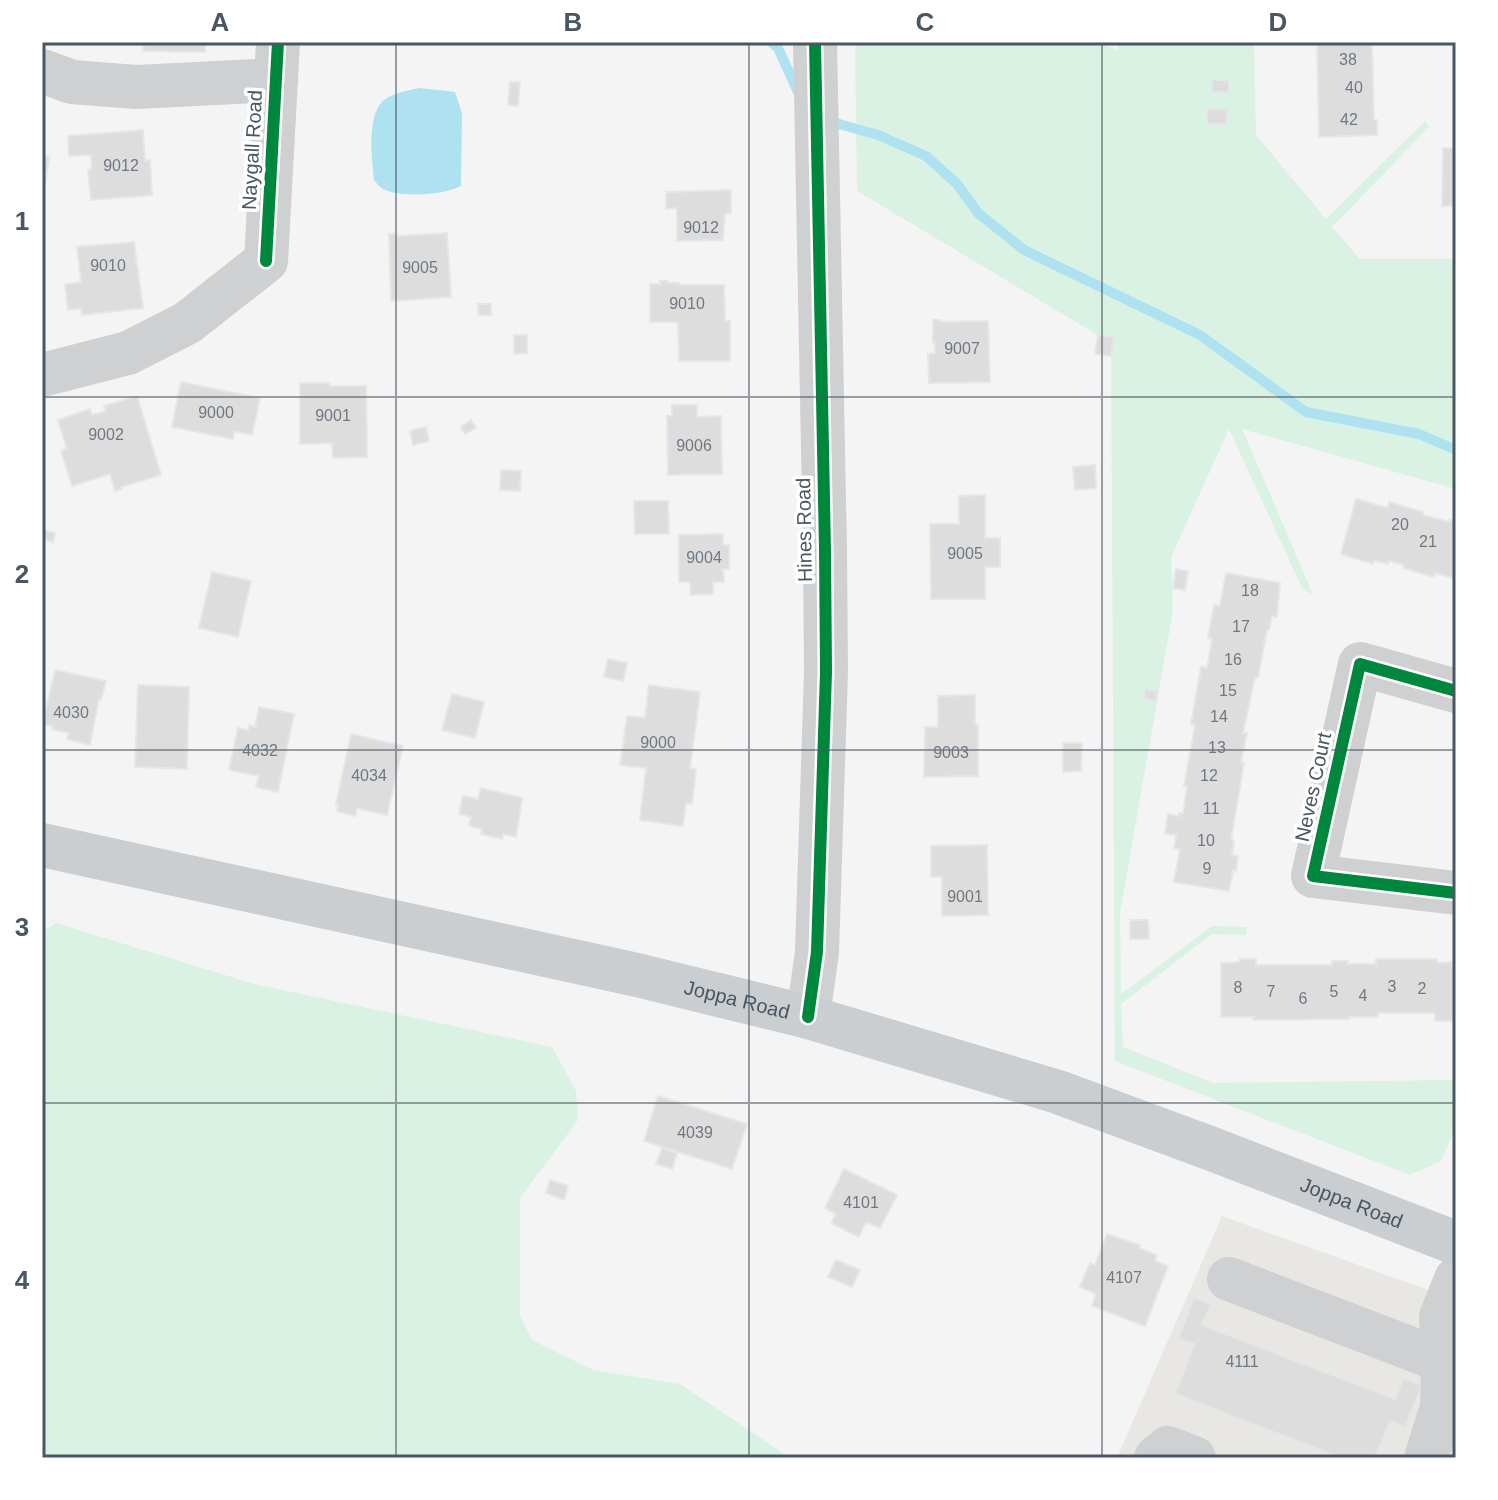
<svg xmlns="http://www.w3.org/2000/svg" width="1498" height="1500" viewBox="0 0 1498 1500" font-family="Arial,sans-serif">
  <style>
    .commercial { fill: #e8e7e3 }
    .green { fill: #d9f2e3 }
    .water { fill: #aee2f0 }
    .lines { fill: none; stroke-linecap: round; stroke-linejoin: round }
    .stream { stroke: #aee2f0; stroke-width: 10 }
    .building { fill: #ddddde; stroke: #e5e6e7; stroke-width: 2 }
    .minor { stroke: #ced0d2; stroke-width: 44 }
    .major { stroke: #caced1; stroke-width: 44 }
    .cycleway-casing { stroke: #fff; stroke-width: 17 }
    .cycleway { stroke: #00873e; stroke-width: 12 }
    .grid { fill: none; stroke: #4a5661; stroke-width: 2; stroke-opacity: 0.55 }
    .labels { text-anchor: middle; stroke-width: 7; stroke-linejoin: round; paint-order: stroke }
    .number-label { font-size: 16px; fill: #707881 }
    .street-label { font-size: 20px; fill: #4a5661; stroke: #fff }
    .neatline { fill: none; stroke: #4a5661; stroke-width: 3 }
    .grid-label { font-size: 26px; text-anchor: middle; font-weight: bold; fill: #4a5661 }
  </style>
  <rect width="100%" height="100%" fill="#f4f4f4"/>
  <path class="commercial" d="M1222,1216l234,84v158h-339z"/>
  <g class="green">
    <path d="M855,42h245l18,8v-8h136l2,93 70,84 99,-98 4,6 -97,100 28,32h96v230l-214,-60 71,165 -10,-4 -74,-161 -58,128 2,53 -53,303 1,81 91,-68 35,1 -1,8 -34,-1 -91,70 2,43 90,36 243,-3v47l-15,34 -31,14 -295,-114 -4,-718 -254,-152z"/>
    <path d="M56,923l198,61 298,63 24,44 2,29 -58,78v117l12,25 61,30 87,14 97,65 11,9h-746v-526z"/>
  </g>
  <path class="water" d="M420,88l35,4 7,21 -1,73c-17,9 -60,12 -78,3 -4,-2 -6,-6 -9,-9 -2,-20 -8,-65 10,-80 9,-7 25,-10 36,-12z"/>
  <g class="lines">
    <g class="stream">
      <path d="M771,42l7,6 20,44"/>
      <path d="M832,122l46,13 48,21 31,28 21,29 46,37 176,85 106,77 113,22 37,16"/>
    </g>
  </g>
  <g class="building">
    <path d="M144,42h61v10l-62,-1z"/>
    <path d="M1317,42h52v2h3l2,76h3v15l-58,2z"/>
    <rect x="1212" y="80" width="17" height="12"/>
    <path d="M510,82h10l-2,24 -10,-1z"/>
    <path d="M1207,109h20l-1,15h-19z"/>
    <path d="M143,130l2,31 5,-1 2,35 -61,5 -3,-30 4,-1 -1,-14 -22,1 -1,-20z"/>
    <path d="M1443,148h13v58h-14z"/>
    <path d="M42,156l7,1 -7,45z"/>
    <path d="M731,190v23l-6,1 -2,26 -46,1v-33l-11,1v-17z"/>
    <path d="M447,233l4,64 -60,4 -2,-67h8v2z"/>
    <path d="M134,242l9,66 -61,7 -1,-7 -13,2 -3,-26 16,-2 -4,-35z"/>
    <path d="M660,281h7v2h12v2h45l1,36h5v40h-51l-1,-39h-28v-38h10z"/>
    <path d="M478,304h13v11h-12z"/>
    <path d="M933,320h8v2l47,-1 2,61 -61,1 -1,-29 7,-1v-10h-2z"/>
    <path d="M514,335h13v18l-13,1z"/>
    <path d="M1098,335l16,2 -3,19 -16,-2z"/>
    <path d="M181,382l79,16 -8,37 -18,-4 -1,8 -61,-12z"/>
    <path d="M300,383h30v3h36l1,71 -34,1 -1,-15 -32,1z"/>
    <path d="M137,396l24,79 -40,12 1,2 -7,2 -5,-17 -38,12 -11,-35 6,-2 -9,-29 32,-11 2,6 14,-4 -2,-5z"/>
    <path d="M672,405h25v12l24,-1 1,58 -54,1 -1,-59h5z"/>
    <path d="M471,420l5,8 -11,6 -4,-7z"/>
    <path d="M426,427l3,14 -16,4 -3,-14z"/>
    <path d="M1095,465l1,23 -21,2 -2,-23z"/>
    <path d="M501,470l20,1 -1,20 -20,-1z"/>
    <path d="M985,495v43h15v29h-15v32h-54l-1,-75h29v-28z"/>
    <path d="M1356,499l32,9 1,-6 34,10v3l26,7 1,-3 6,2v58l-21,-6 -1,4 -31,-9 1,-3 -15,-4 -1,3 -14,-4 -1,4 -32,-10z"/>
    <path d="M634,501h34l1,33h-34z"/>
    <path d="M42,530l13,3 -2,9 -11,-3z"/>
    <path d="M723,534v11h6v24h-6l1,13h-11v12l-22,1 -1,-13h-11v-47z"/>
    <path d="M1176,569l12,2 -3,19 -12,-2z"/>
    <path d="M212,572l39,9 -13,56 -39,-9z"/>
    <path d="M1226,573l54,10 -3,34 -5,-1 -3,14h-2l-9,48 -3,-1 -12,56h4l-6,29 3,1 -13,77 3,1 -2,14 6,1 -2,15 -3,-1 -4,21 -55,-9 6,-33 -6,-1 2,-13 -11,-1 3,-20 11,2v-3h4l4,-27h-3l11,-61 -4,-1 10,-57 6,1 5,-29 -4,-1 6,-33 6,1z"/>
    <path d="M608,659l19,4 -4,18 -19,-4z"/>
    <path d="M55,670l51,11 -5,19 -2,-1 -9,46 -23,-6 2,-6 -17,-4 1,-3 -10,-2z"/>
    <path d="M138,685l51,2 -2,82 -52,-2z"/>
    <path d="M649,685l51,7 -10,76 6,1 -4,35 -6,-1 -3,23 -43,-6 6,-52 -26,-3 7,-49 18,2z"/>
    <path d="M1145,689l12,2 -1,10 -12,-2z"/>
    <path d="M452,694l32,8 -9,36 -33,-8z"/>
    <path d="M975,695v30h3v51l-54,1 1,-50h13v-31z"/>
    <path d="M259,707l35,7 -16,78 -22,-5 3,-11 -30,-6 9,-42 10,2 1,-5 6,2z"/>
    <path d="M351,734l52,12 -16,69 -30,-7 -2,8 -18,-5 1,-6h-2z"/>
    <path d="M1063,743h19l-1,28 -18,1z"/>
    <path d="M481,788l41,10 -6,39 -13,-3 -1,5 -21,-5 1,-5 -13,-3 2,-9 -12,-3 4,-18 15,3z"/>
    <path d="M987,845l1,70 -46,1v-39h-11v-31z"/>
    <path d="M1130,920h18l1,19h-19z"/>
    <path d="M1240,959h16v6h76v-4h16l-1,3h29v-5h61l1,4 14,-1v4h4v55h-21v-8h-57v4h-29v2l-96,1 1,-3h-33v-54l18,-1z"/>
    <path d="M658,1096l89,28 -15,45 -88,-28z"/>
    <path d="M662,1148l15,5 -5,16 -16,-5z"/>
    <path d="M844,1169l53,26 -17,33 -14,-6 -7,15 -28,-14 5,-9 -11,-6z"/>
    <path d="M550,1180l18,6 -4,14 -18,-7z"/>
    <path d="M1107,1234l33,11 -1,3 18,7 -2,6 13,5 -23,60 -53,-20 4,-12 -16,-7 10,-24 5,2z"/>
    <path d="M836,1260l24,10 -8,17 -24,-10z"/>
    <path d="M1194,1297l17,7 -9,21 193,74 8,-21 19,7 -17,42 -15,-6 -15,37h-34l-166,-64 19,-50 -16,-5z"/>
  </g>
  <g class="lines">
    <g class="minor">
      <path d="M42,71l30,11 64,5 140,-7"/>
      <path d="M42,375l86,-22 59,-30 79,-62 12,-219"/>
      <path d="M1456,691l-96,-27 -47,212 143,17"/>
      <path d="M808,1017l9,-65 9,-280 -1,-122 -10,-508"/>
      <path d="M1229,1279l214,82"/>
      <path d="M1156,1458l12,-10 26,10"/>
      <path d="M1426,1458l16,-51 1,-46 -2,-44 15,-38"/>
    </g>
    <path class="major" id="s1" d="M42,845l595,130 171,42 250,75 154,57 244,94"/>
    <g class="cycleway-casing">
      <g id="cycleway">
        <path d="M266,261l12,-219"/>
        <path d="M1456,691l-96,-27 -47,212 143,17"/>
        <path d="M808,1017l9,-65 9,-280 -1,-122 -10,-508"/>
      </g>
    </g>
    <use href="#cycleway" class="cycleway"/>
  </g>
  <path class="grid" d="M396,42v1416M749,42v1416M1102,42v1416M42,397h1414M42,750h1414M42,1103h1414"/>
  <g class="labels">
    <g class="number-label">
      <text x="1348" y="65">38</text>
      <text x="1354" y="93">40</text>
      <text x="1349" y="125">42</text>
      <text x="121" y="171">9012</text>
      <text x="701" y="233">9012</text>
      <text x="108" y="271">9010</text>
      <text x="420" y="273">9005</text>
      <text x="687" y="309">9010</text>
      <text x="962" y="354">9007</text>
      <text x="216" y="418">9000</text>
      <text x="333" y="421">9001</text>
      <text x="106" y="440">9002</text>
      <text x="694" y="451">9006</text>
      <text x="1400" y="530">20</text>
      <text x="1428" y="547">21</text>
      <text x="965" y="559">9005</text>
      <text x="704" y="563">9004</text>
      <text x="1250" y="596">18</text>
      <text x="1241" y="632">17</text>
      <text x="1233" y="665">16</text>
      <text x="1228" y="696">15</text>
      <text x="71" y="718">4030</text>
      <text x="1219" y="722">14</text>
      <text x="658" y="748">9000</text>
      <text x="1217" y="753">13</text>
      <text x="260" y="756">4032</text>
      <text x="951" y="758">9003</text>
      <text x="369" y="781">4034</text>
      <text x="1209" y="781">12</text>
      <text x="1211" y="814">11</text>
      <text x="1206" y="846">10</text>
      <text x="1207" y="874">9</text>
      <text x="965" y="902">9001</text>
      <text x="1392" y="992">3</text>
      <text x="1238" y="993">8</text>
      <text x="1422" y="994">2</text>
      <text x="1271" y="997">7</text>
      <text x="1334" y="997">5</text>
      <text x="1363" y="1001">4</text>
      <text x="1303" y="1004">6</text>
      <text x="695" y="1138">4039</text>
      <text x="861" y="1208">4101</text>
      <text x="1124" y="1283">4107</text>
      <text x="1242" y="1367">4111</text>
    </g>
    <g class="street-label">
      <text transform="translate(252 150) rotate(-87)" y="7">Naygall Road</text>
      <text transform="translate(804 530) rotate(-91)" y="7">Hines Road</text>
      <text transform="translate(1313 787) rotate(-78)" y="7">Neves Court</text>
      <text dy="7" stroke="none"><textPath href="#s1" startOffset="712">Joppa Road</textPath></text>
      <text dy="7" stroke="none"><textPath href="#s1" startOffset="1360">Joppa Road</textPath></text>
    </g>
  </g>
  <rect width="1498" height="1500" fill="none" stroke="#ffffff" stroke-width="88"/>
  <rect x="44" y="44" width="1410" height="1412" class="neatline"/>
  <g class="grid-label">
    <text x="220" y="31">A</text>
    <text x="573" y="31">B</text>
    <text x="925" y="31">C</text>
    <text x="1278" y="31">D</text>
    <text x="22" y="230">1</text>
    <text x="22" y="583">2</text>
    <text x="22" y="936">3</text>
    <text x="22" y="1289">4</text>
  </g>
</svg>
